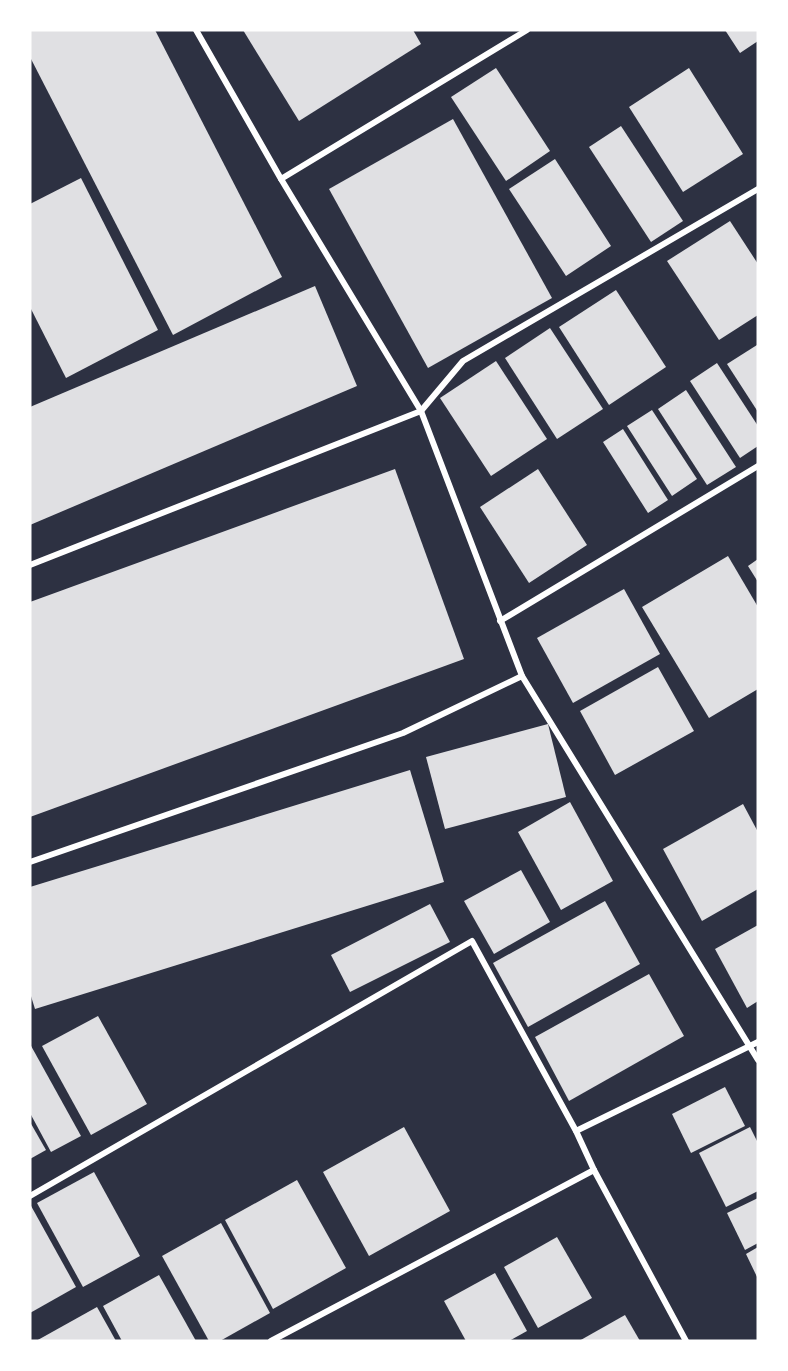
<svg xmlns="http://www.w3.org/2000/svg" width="788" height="1371" viewBox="0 0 788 1371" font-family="Mulish,sans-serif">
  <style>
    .building { fill: #e0e0e3 }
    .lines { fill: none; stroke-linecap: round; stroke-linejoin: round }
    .minor { stroke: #fff; stroke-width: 6 }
  </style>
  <rect width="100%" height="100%" fill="#2d3142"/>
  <g class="building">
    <path d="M30,30h125l127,247 -109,58 -143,-278z"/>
    <path d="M243,30h170l8,14 -122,77z"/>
    <path d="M725,30h33v11l-18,12z"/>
    <path d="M496,68l54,83 -44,30 -55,-84z"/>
    <path d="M689,68l54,86 -60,38 -54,-85z"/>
    <path d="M453,119l99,179 -124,70 -99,-179z"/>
    <path d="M621,126l62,95 -32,21 -62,-95z"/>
    <path d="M555,159l56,87 -45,30 -57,-87z"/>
    <path d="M81,178l77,152 -92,48 -36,-71v-103z"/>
    <path d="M730,221l28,43v51l-39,25 -52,-79z"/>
    <path d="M315,286l42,100 -327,139v-118z"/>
    <path d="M616,290l50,77 -57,38 -50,-78z"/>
    <path d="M550,328l53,81 -46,30 -52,-81z"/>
    <path d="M757,345l1,2v65l-31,-48z"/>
    <path d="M496,361l51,78 -56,37 -51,-78z"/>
    <path d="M717,363l41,63v20l-18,12 -50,-77z"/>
    <path d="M686,390l50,77 -29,18 -49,-76z"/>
    <path d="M652,410l45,69 -25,17 -45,-70z"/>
    <path d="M623,429l45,71 -20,13 -45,-71z"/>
    <path d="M395,469l69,190 -434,158v-215z"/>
    <path d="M538,469l49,76 -58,38 -49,-76z"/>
    <path d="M728,556l30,51v82l-49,29 -67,-111z"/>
    <path d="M758,559v23l-10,-16z"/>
    <path d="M624,589l36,65 -87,49 -36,-65z"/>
    <path d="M658,667l36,64 -79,44 -35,-64z"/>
    <path d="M548,724l18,73 -121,32 -19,-72z"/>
    <path d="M410,770l34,112 -409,127 -5,-16v-106z"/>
    <path d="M570,802l43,79 -52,29 -43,-78z"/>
    <path d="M743,804l15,28v57l-56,32 -39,-72z"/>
    <path d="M521,870l29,52 -56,32 -30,-53z"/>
    <path d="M605,901l35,63 -112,63 -35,-64z"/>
    <path d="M430,904l20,38 -100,50 -19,-37z"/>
    <path d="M758,925v76l-11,7 -32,-59z"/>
    <path d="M649,974l35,62 -115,65 -34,-64z"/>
    <path d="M98,1016l49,88 -56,31 -49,-89z"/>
    <path d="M30,1044l51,92 -30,16 -21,-39z"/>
    <path d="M725,1087l20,39 -54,27 -19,-39z"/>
    <path d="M30,1122l16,28 -16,9z"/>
    <path d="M404,1127l46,84 -81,45 -46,-84z"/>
    <path d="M750,1127l8,16v48l-32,16 -27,-54z"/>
    <path d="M94,1172l46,84 -57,31 -46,-84z"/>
    <path d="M297,1180l49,88 -73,41 -48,-89z"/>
    <path d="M758,1198v45l-13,7 -18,-37z"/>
    <path d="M30,1204l46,83 -46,26z"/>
    <path d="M221,1223l49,90 -50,28h-11l-47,-85z"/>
    <path d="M557,1237l35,61 -54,30 -34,-61z"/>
    <path d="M758,1247v32l-12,-25z"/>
    <path d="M495,1273l32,58 -18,10h-43l-22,-40z"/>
    <path d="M159,1275l37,66h-74l-19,-35z"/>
    <path d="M97,1307l19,34h-80z"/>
    <path d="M625,1315l15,26h-61z"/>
  </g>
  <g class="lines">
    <g class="minor">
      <path d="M196,30l85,149 140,232 101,265 236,384"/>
      <path d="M281,179l246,-149"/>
      <path d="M30,565l391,-154 42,-50 295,-172"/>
      <path d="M500,621l258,-155"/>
      <path d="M30,862l373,-129 119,-57"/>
      <path d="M576,1131l182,-89"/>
      <path d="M30,1196l442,-255 104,190 18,39 92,171"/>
      <path d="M271,1341l323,-171"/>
    </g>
  </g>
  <rect width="788" height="1371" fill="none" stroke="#ffffff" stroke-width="63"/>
</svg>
